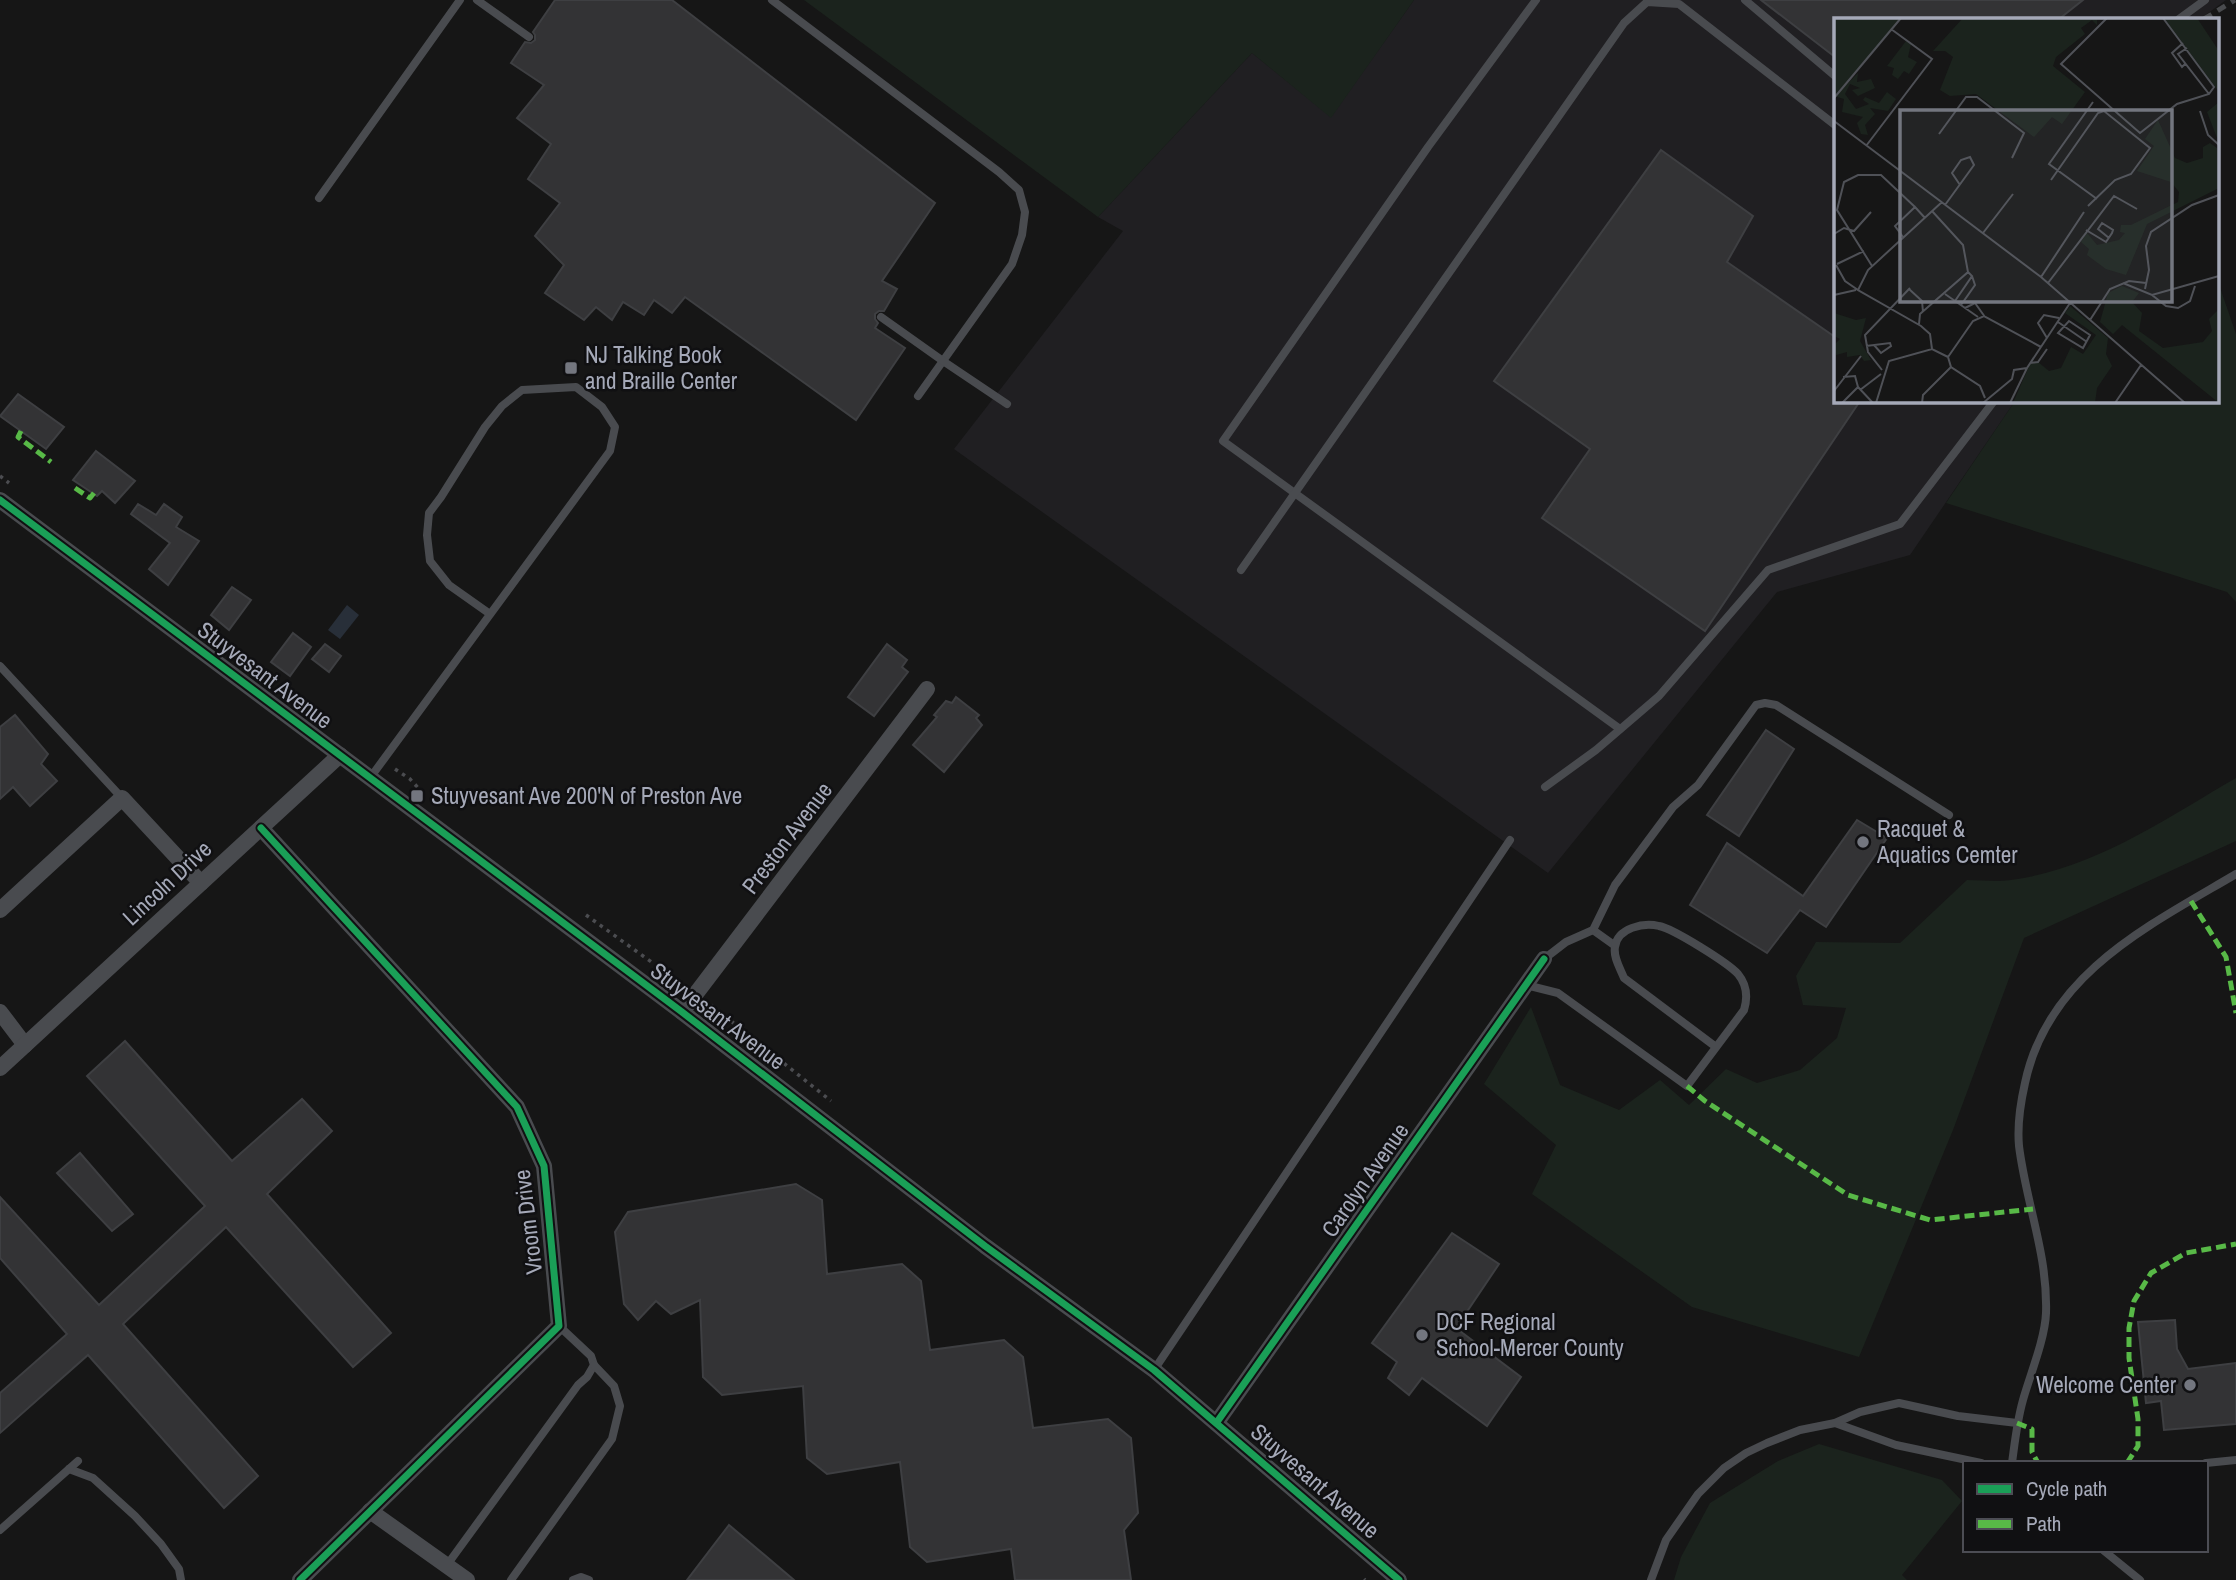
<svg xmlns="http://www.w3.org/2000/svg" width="2236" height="1580" viewBox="0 0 2236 1580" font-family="'Archivo Narrow',sans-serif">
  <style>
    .built { fill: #201f22 }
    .green { fill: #1b231d }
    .water { fill: #282f39 }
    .building { fill: #333335; stroke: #3e3f42; stroke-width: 2 }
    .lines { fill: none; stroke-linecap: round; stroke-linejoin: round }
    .path { stroke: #4b4c50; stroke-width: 3.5; stroke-dasharray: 3.5 5; stroke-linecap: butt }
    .lane { stroke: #494b4f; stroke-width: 8 }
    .street { stroke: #494b4f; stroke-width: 16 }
    .rail { stroke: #494b4e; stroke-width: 5; stroke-dasharray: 9 7; stroke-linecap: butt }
    .quiet { stroke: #58b947; stroke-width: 5; stroke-dasharray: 10 5; stroke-linecap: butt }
    .cycleway-casing { stroke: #101012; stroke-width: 11 }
    .cycleway { stroke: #1a9f57; stroke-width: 7 }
    .poi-dot { fill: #73767f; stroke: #101012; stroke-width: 2.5 }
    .labels { text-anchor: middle; stroke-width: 5; stroke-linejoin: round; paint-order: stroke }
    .poi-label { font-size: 23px; fill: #a5a9b8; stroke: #101012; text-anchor: start }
    .street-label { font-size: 23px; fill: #a5a9b8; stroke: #101012 }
    .inset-road { fill: none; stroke: #4f5157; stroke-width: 2 }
    .view { fill: #73767f; fill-opacity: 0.15; stroke: #73767f; stroke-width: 3.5 }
    .inset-edge { fill: none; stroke: #a5a9b8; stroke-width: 3.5 }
  </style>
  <rect width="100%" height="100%" fill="#161616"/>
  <path class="built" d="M1414,0h812l-26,19h-365v382h180l-105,154 -133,37 -229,281 -594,-424 169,-218 -25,-14 154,-164 79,64z"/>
  <g class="green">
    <path d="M804,0h610l-83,118 -79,-65 -154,164z"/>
    <path d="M2217,279l19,55v268l-9,-10 -281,-89 69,-102h202z"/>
    <path d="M2236,778v63l-212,97 -71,192 -94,227 -167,-50 -160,-113 24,-49 -72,-61 47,-77 29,78 59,25 41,-30 29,25 37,-36 31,14 43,-13 37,-32 9,-30 -43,-3 -7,-29 20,-34 84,1 67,-63c14,0 30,2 44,0 83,-11 154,-61 225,-102z"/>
    <path d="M1819,1444l123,36 20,21 -60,74 5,5h-233l7,-23 29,-54 68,-42z"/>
  </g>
  <path class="water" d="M347,605l12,10 -19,24 -12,-9z"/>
  <g class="building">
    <path d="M555,0h117l263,203 -53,78 15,8 -13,22h-5l-4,3v5l3,4 -3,5 30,20 -49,72 -171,-123 -13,16 -18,-13 -10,15 -21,-13 -11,18 -16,-13 -12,13 -39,-27 19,-28 -29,-29 25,-33 -32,-24 23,-35 -34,-26 27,-33 -33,-22 14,-21 6,1 4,-3v-5l-2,-3z"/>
    <path d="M1761,0h322l-24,19h-224v38z"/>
    <path d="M1661,150l92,66 -26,46 108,75v64h25l-155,230 -163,-113 48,-69 -96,-68z"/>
    <path d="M18,394l46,33 -18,22 -46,-33z"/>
    <path d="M96,451l39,30 -20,22 -13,-12 -5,5 -24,-16z"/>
    <path d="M138,504l18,11 8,-11 18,13 -6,10 23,14 -31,44 -19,-16 21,-26 -39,-29z"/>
    <path d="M232,587l19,13 -22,30 -18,-15z"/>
    <path d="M293,633l18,14 -21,29 -19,-14z"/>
    <path d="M325,644l16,12 -12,16 -17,-13z"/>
    <path d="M887,644l20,16 -5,7 6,5 -34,44 -26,-19z"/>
    <path d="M956,697l23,18 -3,3 6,7 -38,47 -31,-27 24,-28 -3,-2 12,-14 6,2z"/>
    <path d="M15,715l33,39 -7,10 16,17 -27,25 -17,-19 -13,12v-72z"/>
    <path d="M1766,730l28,19 -55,87 -32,-21z"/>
    <path d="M1857,820l30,18 -61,89 -26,-17 -33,43 -77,-48 37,-62 76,53z"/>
    <path d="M125,1041l107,120 70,-62 30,32 -65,63 124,139 -38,34 -127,-140 -103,97 135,152 -34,32 -136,-153 -88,78v-40l67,-59 -67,-76v-61l99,108 106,-99 -118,-130z"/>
    <path d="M80,1153l53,61 -21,17 -55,-58z"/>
    <path d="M796,1184l26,16 5,74 75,-10 19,17 9,69 74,-10 19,17 10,71 75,-9 23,19 7,75 -14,17 7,50h-116l-4,-31 -84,13 -17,-15 -10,-85 -73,12 -20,-16 -4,-72 -81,9 -19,-18 -3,-77 -29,14 -15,-13 -18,19 -14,-16 -9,-72 13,-20z"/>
    <path d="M1452,1233l47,31 -43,64 65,49 -34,49 -65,-48 -13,17 -21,-17 9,-16 -25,-19z"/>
    <path d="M2175,1320l2,29 11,20 48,-6v61l-72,6 -3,-29 -15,2 -8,-81z"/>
    <path d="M729,1525l65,55h-107z"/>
  </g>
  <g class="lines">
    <g class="path">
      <path d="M0,476l9,7"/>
      <path d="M395,769l15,10 11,12"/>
      <path d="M586,915l96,69"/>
      <path d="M711,1005l120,96"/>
      <path d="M1364,1579l1,1"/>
    </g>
    <g class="lane">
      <path d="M477,0l52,37"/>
      <path d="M772,0l227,172 20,18 6,22 -3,23 -10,29 -94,132"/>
      <path d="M1536,0l-108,147 -205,294 397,288"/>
      <path d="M1745,0l90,76"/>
      <path d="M2179,19l26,-19"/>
      <path d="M319,198l141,-198"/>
      <path d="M881,317l62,44 64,43"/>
      <path d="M1241,570l383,-547 23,-21 32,2 156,121"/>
      <path d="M0,666l122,132"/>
      <path d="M370,778l240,-327 5,-24 -13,-20 -26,-20 -54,3 -20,16 -17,21 -44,70 -12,16 -2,22 3,26 19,24 41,29"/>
      <path d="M1545,787l51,-37 63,-54 109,-126 132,-46 94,-123"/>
      <path d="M1593,930l21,15"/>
      <path d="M1544,959l22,-17 27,-12 22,-45 58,-78 25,-22 58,-80 9,-2 11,2 173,110"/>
      <path d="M1526,985l32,8 129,93 57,-76c4,-13 3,-25 -6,-36 -10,-11 -64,-45 -79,-48 -15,-4 -42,2 -44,21 -2,10 5,21 9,31l92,69"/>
      <path d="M1154,1370l356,-530"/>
      <path d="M1835,1423l61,22 85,18"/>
      <path d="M2012,1463c3,-22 5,-42 11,-63 7,-25 22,-61 23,-87 2,-58 -20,-110 -27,-167 -2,-22 1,-41 6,-63 23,-109 123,-157 211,-209"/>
      <path d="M2206,1463l30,-3"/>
      <path d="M69,1469l24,9 42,38 26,28 18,25 2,11"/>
      <path d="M0,1530l78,-69"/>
      <path d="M2103,1550l37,30"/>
      <path d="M447,1565l131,-180 9,-8 7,-12 -3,-9 -32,-30"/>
      <path d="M511,1580l101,-141 8,-33 -6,-20 -20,-21"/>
      <path d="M573,1580l8,-3 8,3"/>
      <path d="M1651,1580l15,-40 32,-46 26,-26 22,-15 21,-10 33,-13 35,-7 25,-11 39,-9 59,13 59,7"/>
    </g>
    <g class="street">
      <path d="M0,500l682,512 303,234 169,124 245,210"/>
      <path d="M261,828l256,279 27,59 15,160 -259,254"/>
      <path d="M0,910l122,-112 79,85"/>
      <path d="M0,1012l25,33"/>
      <path d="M682,1012l245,-323"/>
      <path d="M0,1068l340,-313"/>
      <path d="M1217,1422l327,-463"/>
      <path d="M370,1511l97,69"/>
    </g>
    <path class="rail" d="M2204,19l31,-19"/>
    <g class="quiet">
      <path d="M21,431l-3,6 33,25"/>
      <path d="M75,488l15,10 4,-5"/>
      <path d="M2191,901l35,56 10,56"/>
      <path d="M1687,1086l18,15 143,94 82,25 103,-11"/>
      <path d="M2017,1423l15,6v23l6,11"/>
      <path d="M2127,1463l11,-17v-27l-9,-61v-30l5,-27 17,-28 35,-20 50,-9"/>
    </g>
    <g class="cycleway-casing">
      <g id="cycleway">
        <path d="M0,500l682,512 303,234 169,124 245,210"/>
        <path d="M261,828l256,279 27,59 15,160 -259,254"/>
        <path d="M1217,1422l327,-463"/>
      </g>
    </g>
    <use href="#cycleway" class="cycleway"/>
  </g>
  <g class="poi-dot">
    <rect x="564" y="361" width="14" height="14" rx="3.5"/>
    <rect x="410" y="789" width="14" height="14" rx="3.5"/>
    <circle cx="1863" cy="842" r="7"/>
    <circle cx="1422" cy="1335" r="7"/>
    <circle cx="2190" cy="1385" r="7"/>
  </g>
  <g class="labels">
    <g class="poi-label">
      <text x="585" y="363">NJ Talking Book<tspan x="585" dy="26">and Braille Center</tspan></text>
      <text x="431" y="804">Stuyvesant Ave 200'N of Preston Ave</text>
      <text x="1877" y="837">Racquet &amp;<tspan x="1877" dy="26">Aquatics Cemter</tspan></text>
      <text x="1436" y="1330">DCF Regional<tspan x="1436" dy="26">School-Mercer County</tspan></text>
      <text x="2176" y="1393" text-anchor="end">Welcome Center</text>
    </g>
    <g class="street-label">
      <text transform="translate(265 675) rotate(37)" y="8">Stuyvesant Avenue</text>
      <text transform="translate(787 838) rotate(-53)" y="8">Preston Avenue</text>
      <text transform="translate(167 883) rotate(-43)" y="8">Lincoln Drive</text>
      <text transform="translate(718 1016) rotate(37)" y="8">Stuyvesant Avenue</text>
      <text transform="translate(1365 1180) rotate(-55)" y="8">Carolyn Avenue</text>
      <text transform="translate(528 1222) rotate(-97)" y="8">Vroom Drive</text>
      <text transform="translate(1315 1481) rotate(41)" y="8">Stuyvesant Avenue</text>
    </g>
  </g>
  <g transform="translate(1834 18)">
    <rect width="385" height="385" fill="#161616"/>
    <path d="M0,0h67l-65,77 22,-22 -1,9 14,-3 4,9 -17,8 -6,-6 8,-2 -10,-4 -5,10 11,15 13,-5 -6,-4 2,-3 14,6 8,-11 9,7 -8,12 -18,-3 5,6 -10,11 3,10 -7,-1 -4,-11 6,-6 -21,-5 2,-13 -10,-3zM129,0h134v7l-5,-5 -11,8 4,6 -29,23 -3,9 32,26 -23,32 -10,-7 -18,20 -58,-43 -26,2 -10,-6 13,-33 -8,-6h-12zM330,0h33l22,33v41zM72,23l5,3 -3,13 9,5 -8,12 -5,-3 -6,8 -6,-4 2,-7 -7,-2zM385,84v41l-12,-31zM324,102l17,38 12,5 16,-5v-11l7,-4 7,5 2,40 -72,36 -21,51 -20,-6 -19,-14 2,-6 -8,-7 6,-9 10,12 22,-5 6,-7 -5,-1 1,-7h10l47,-23 1,-10 -8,-10 -34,-11 17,-25 -9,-7zM288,268l17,7 -7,9 10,11 -3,18 24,17 40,-6 9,-11 -3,-12 10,-10v94l-97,-78 -9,9 -13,-12 8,-29zM236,288l38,32 -2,16 6,12 -15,22 -2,15h-82l17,-39 8,-2 11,9 12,-3 10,-21 12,7 13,-19 -31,-22zM0,295l22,7 10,-2 -6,23 11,19 -7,1 -4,-6 -13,2v-5l-11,3 -2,-10 6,-6 -6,-3z" fill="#1b231d"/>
    <path class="inset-road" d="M273,0l-46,46 79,69 37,-29 32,-10 5,-7 -51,-69M349,25l-11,10 10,14 3,-3M353,30l-9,6 31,40M0,80l67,-80M259,84l-44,62 48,35M366,93l8,24 11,10M0,103l207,156 144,126M105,116l27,-37h11l47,36 -12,25M32,128l66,-87 -41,-30M217,162l47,-67 6,-2 46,37 -19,26 -16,6 -27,26M111,187l29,-40 -4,-8 -9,3 -9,13 8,12M252,212l20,12 6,-9 1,-3 -11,-7 -4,6 11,9M149,215l30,-39M0,216l10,-6 10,3 17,-19M69,219l-8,-11 20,-19 10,11M3,246l27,-13M2,247l9,16 13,9M38,248l-35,-56 7,-28 14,-7h23l34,32M207,259l43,-65M214,265l66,-87 23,13M289,265l29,12 67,-19M75,271l13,12 1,11M311,271l4,-19 -3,-24 5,-14 41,-27 27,-10M111,276l33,23M0,277l22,-5M318,277l14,11 12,2 12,-7 5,-15M121,283l17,-25 -4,-4M127,287l14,-20 -3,-9M131,290l10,-5 10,14M256,302l20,-31 19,-8 17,2M235,303l21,14 -7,13 -25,-15zM224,304l29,20M85,306l1,-10 48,-42 -5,-27 -31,-34M213,320l-9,-15 6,-8 15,3M32,328l24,-3 1,3 -10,7 -7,-8M98,331l-2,-15 -9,-8 -63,-36 10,-20 74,-68M114,339l25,-36 11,-5 57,31M114,339l3,10 29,19 5,12M196,345l8,-1 9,-13M48,352l-14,-18 -3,-17 45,-47M9,359l12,-1 3,11M26,372l21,-16M0,373l27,-35M8,385l16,-16 15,16M42,385l13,-42 43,-12 16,8M88,385l1,-8 28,-28M149,385l29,-24 2,-9 13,-2M176,385l17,-35 43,-65M281,385l26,-38"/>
    <path class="view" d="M66,92h272v192h-272z"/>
    <rect width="385" height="385" class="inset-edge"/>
  </g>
  <rect x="1963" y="1461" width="245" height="91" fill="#101012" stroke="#4c4d54" stroke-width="2"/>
  <rect x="1977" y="1484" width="35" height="10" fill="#1a9f57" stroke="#4c4d54" stroke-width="2"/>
  <text x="2026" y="1496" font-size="21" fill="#a5a9b8">Cycle path</text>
  <rect x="1977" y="1519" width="35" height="10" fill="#58b947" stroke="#4c4d54" stroke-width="2"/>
  <text x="2026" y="1531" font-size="21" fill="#a5a9b8">Path</text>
</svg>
